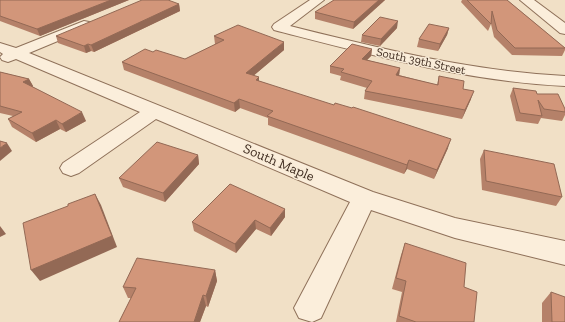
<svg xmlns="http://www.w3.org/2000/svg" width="565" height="322" viewBox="0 0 565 322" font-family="'Zilla Slab',serif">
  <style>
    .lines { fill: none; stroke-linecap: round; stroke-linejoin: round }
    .minor-casing { stroke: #8f715a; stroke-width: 2 }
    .minor { fill: #fbeedb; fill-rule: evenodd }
    .wall { fill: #b58169 }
    .shaded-wall { fill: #936955 }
    .building { fill: #d2967a; stroke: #936955 }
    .labels { text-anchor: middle; stroke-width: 3; stroke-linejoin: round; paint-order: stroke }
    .far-street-label { font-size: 12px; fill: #3e2b1f; stroke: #f8ebd7 }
    .street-label { font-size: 14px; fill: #3e2b1f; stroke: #f8ebd7 }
  </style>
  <rect width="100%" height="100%" fill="#f1e0c6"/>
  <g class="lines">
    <g class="minor-casing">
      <g id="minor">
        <path d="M310,0h14l-34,26c92,23 180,45 275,50v10c-101,-5 -194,-31 -291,-56l-2,-3 2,-3z"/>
        <path d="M520,0h14l31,23v11l-5,-1z"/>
        <path d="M84,21l5,1 2,3 -2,3 -60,25 344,139 82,26 110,23v24l-110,-27 -84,-28 -50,108 -9,4 -13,-4 -5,-10 56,-106 -194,-83 -77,54 -8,3 -8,-3 -3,-5 3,-5 77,-51 -124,-53 -8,3 -6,-2 -2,-3 3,-3 -3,-2v-9l16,5z"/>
      </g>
    </g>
    <use href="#minor" class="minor"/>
  </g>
  <g class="wall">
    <path d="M0,0h129l-89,36 -40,-15z"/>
    <path d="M334,0h51l-32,29 -38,-10v-7z"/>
    <path d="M462,0h45l58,48v2l-3,6 -50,-1 -18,-18 -3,-13 -3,7 -27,-29z"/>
    <path d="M179,4l1,7 -86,41 -3,-1 -5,2 -28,-10 -2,-7z"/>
    <path d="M397,28l-17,18 -19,-4 1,-7z"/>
    <path d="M449,28l-2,7 -9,16 -21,-4 2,-8z"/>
    <path d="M214,36l70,14 -31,26 6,1v4l189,67 -14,31 -27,-10 -3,5 -136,-49v-7l-28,-10 -5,4 -111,-42 -2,-8 63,-3 31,-15h-1z"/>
    <path d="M372,49l-1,7 -4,4 33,8 -1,7 38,10 2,-9 24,13 8,10 -9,20 -98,-20 1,-8 2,-3 -27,-8 1,-4 -11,-3v-7z"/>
    <path d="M0,72l29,7 4,7v1l53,34 -20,11 -6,-3 -24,13 -24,-15 -4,-8 5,-3 -13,-3z"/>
    <path d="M513,88l24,6 28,15v6l-3,6 -21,-3 -3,6 -22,-3 -6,-25z"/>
    <path d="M484,150l78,47 -6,9 -74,-16 -2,-31z"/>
    <path d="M198,155l1,9 -34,38 -42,-15 -4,-9z"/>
    <path d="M285,217l-14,19 -15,-7 -20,24 -42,-22 -2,-9z"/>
    <path d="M405,243l69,79h-78l6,-30 -10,-3 9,-34z"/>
    <path d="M215,270l2,11 -9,26 -2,-1 -6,16h-81l12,-24h-3l-5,-11z"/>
    <path d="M551,292l14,30h-23v-19z"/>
  </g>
  <g class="shaded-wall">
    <path d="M111,0h18l-89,36 -3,-7z"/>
    <path d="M379,0h6l-32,29 1,-7z"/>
    <path d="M179,4l1,7 -86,41 -3,-7z"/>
    <path d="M398,21l-1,7 -17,18 1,-7z"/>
    <path d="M449,28l-2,7 -9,16 2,-7z"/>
    <path d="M284,42v8l-38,32v-9z"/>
    <path d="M88,44l3,7 -5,2 -2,-7z"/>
    <path d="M372,49l-1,7 -10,10 1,-7z"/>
    <path d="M400,68l-1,8 -3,-1z"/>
    <path d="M259,77v9l-3,-6z"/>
    <path d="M29,79l4,7 -6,4 -4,-8z"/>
    <path d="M474,91l-3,8 -9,20 3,-9z"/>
    <path d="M239,99l1,9 -5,4 -1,-9z"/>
    <path d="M82,112l4,9 -20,11 -4,-8z"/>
    <path d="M56,120l4,9 -24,13 -4,-9z"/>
    <path d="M451,139l-3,9 -14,31 3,-9z"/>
    <path d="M7,143l5,8 -12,10v-13z"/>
    <path d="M198,155l1,9 -34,38 -2,-9z"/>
    <path d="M409,160l-2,9 -3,5 3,-9z"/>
    <path d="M95,194l6,11 16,42 -77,34 -9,-11z"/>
    <path d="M285,209v8l-14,19 -1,-8z"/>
    <path d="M255,220l1,9 -20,24 -1,-9z"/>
    <path d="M0,226l6,8 -6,3z"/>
    <path d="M215,270l2,11 -9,26 -2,-11z"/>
    <path d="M203,295l3,11 -6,16h-6z"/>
  </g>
  <g class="building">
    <path d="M0,0h111l-74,29 -37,-13z"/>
    <path d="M142,0h26l11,4 -88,41 -3,-1 -4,2 -28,-10z"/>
    <path d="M334,0h45l-25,22 -39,-10z"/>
    <path d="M467,0h40l58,48h-50l-18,-18 -5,-19 -1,13z"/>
    <path d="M380,17l18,4 -17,18 -19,-4z"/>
    <path d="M429,24l20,4 -9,16 -21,-5z"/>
    <path d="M238,25l46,17 -38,31 13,4 -3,3 78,25 1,-2 17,5 1,-1 98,32 -14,31 -28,-10 -2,5 -140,-49 6,-5 -34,-12 -5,4 -112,-41 23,-13 8,3 3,-2 29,9 39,-19 -10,-4z"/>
    <path d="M352,44l20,5 -10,10 38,9 -4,7 42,10 1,-9 25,5 -1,8 11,2 -9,19 -100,-19 7,-10 -31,-9 3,-3 -14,-3z"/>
    <path d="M0,72l29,7 -6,3 59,30 -20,12 -6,-4 -24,13 -24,-14 14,-7 -22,-6z"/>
    <path d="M513,88l23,3 1,3h21l7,15v3l-21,-3 -6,-9 4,16 -22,-3z"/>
    <path d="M0,141l7,2 -7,5z"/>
    <path d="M157,142l41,13 -35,38 -44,-15z"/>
    <path d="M484,150l70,14 8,33 -76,-16z"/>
    <path d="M230,184l55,25 -15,19 -15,-8 -20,24 -43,-22z"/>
    <path d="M95,194l17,42 -81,34 -8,-47 45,-17v-2z"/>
    <path d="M405,243l61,20 -2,24 13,5 -3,30h-58l-17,-6 7,-35 -10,-3z"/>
    <path d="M137,258l78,12 -9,26 -3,-1 -9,27h-75l17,-34 -13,-1z"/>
    <path d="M551,292l14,5v25h-13z"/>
  </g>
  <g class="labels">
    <g class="far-street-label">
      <text transform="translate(421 61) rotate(12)" y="4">South 39th Street</text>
    </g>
    <g class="street-label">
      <text transform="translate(279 162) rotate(23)" y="5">South Maple</text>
    </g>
  </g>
</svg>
